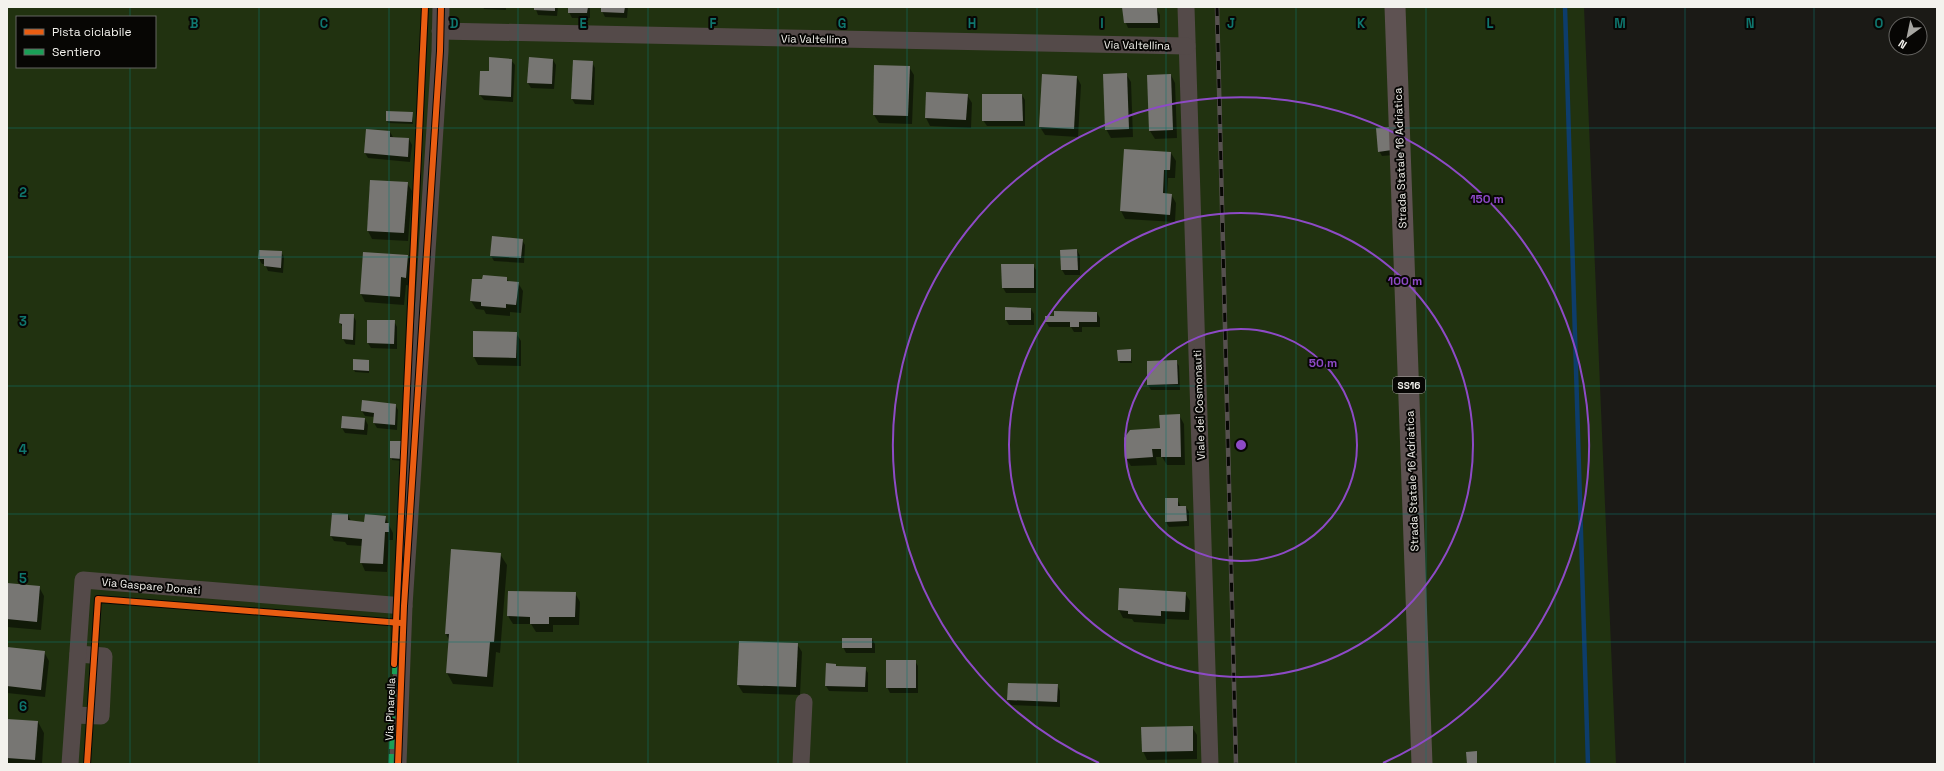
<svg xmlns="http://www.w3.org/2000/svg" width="1944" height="771" viewBox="0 0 1944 771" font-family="'Space Grotesk',sans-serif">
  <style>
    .green { fill: #213210; fill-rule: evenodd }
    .shadow { fill: #0007 }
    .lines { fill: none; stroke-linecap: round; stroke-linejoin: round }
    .stream { stroke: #0d3d6c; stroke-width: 4.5 }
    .building { fill: #777673 }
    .minor { stroke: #544a49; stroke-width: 17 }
    .major { stroke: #5e5252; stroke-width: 21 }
    .rail-casing { stroke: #575150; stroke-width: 4.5 }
    .rail { stroke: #070604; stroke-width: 3; stroke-dasharray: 9; stroke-linecap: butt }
    .quiet { stroke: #1a9f57; stroke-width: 5; stroke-dasharray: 10 5; stroke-linecap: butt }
    .cycleway-casing { stroke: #070604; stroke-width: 8 }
    .cycleway { stroke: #e95d12; stroke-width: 6 }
    .grid { fill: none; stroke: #0f766e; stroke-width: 1; stroke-opacity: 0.55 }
    .ring { fill: none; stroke: #8d4ac6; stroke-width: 2 }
    .labels { text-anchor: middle; stroke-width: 4; stroke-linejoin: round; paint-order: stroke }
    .shield { fill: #070604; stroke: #acaba7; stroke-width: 1 }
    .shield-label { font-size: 10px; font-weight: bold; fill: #f3f2ed }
    .street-label { font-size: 11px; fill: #f3f2ed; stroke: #070604 }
    .grid-label { font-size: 13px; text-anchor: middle; font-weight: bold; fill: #0f766e; stroke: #070604; stroke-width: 4; stroke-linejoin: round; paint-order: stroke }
    .centre { fill: #8d4ac6; stroke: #070604; stroke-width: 2 }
    .ring-label { font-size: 12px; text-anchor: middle; font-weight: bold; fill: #8d4ac6; stroke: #070604; stroke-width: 4; stroke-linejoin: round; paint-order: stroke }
  </style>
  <rect width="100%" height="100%" fill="#1b1a16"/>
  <path class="green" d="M7,7h1577l32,757h-1609zM17,17h138v50h-138z"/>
  <g class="shadow">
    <path d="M483,7h23v3l-22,-1z"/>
    <path d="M535,7h23l-1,9 -19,-1z"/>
    <path d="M569,7h21v11h-18l-3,-6z"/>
    <path d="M602,7h26l-1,11 -22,-1 -3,-6z"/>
    <path d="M1123,7h22v2h12l3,6v13h-32l-5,-12z"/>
    <path d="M511,60l4,5 -2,37 -29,-2 -4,-5 10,-23z"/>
    <path d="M553,60l3,5 -2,24 -23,-1 -3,-5z"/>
    <path d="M592,62l3,6 -1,37 -19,-1 -3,-5z"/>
    <path d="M909,67l5,8 -2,49 -33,-1 -5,-8z"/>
    <path d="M1126,74l5,8 2,55 -22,1 -5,-9z"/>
    <path d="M1171,75l4,8 2,55 -22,1 -5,-8z"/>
    <path d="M1077,77l4,8 -3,52 -33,-2 -5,-8z"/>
    <path d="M967,95l5,8 -1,25 -41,-2 -4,-8z"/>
    <path d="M1022,95l3,5v26h-38l-4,-6z"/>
    <path d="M412,113l1,11 -25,-1 -1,-3z"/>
    <path d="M390,132l3,5 16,2 3,6 -2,17 -42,-4 -3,-5z"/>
    <path d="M1392,133l2,22 -12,1 -3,-5z"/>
    <path d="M1125,150l46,3 5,8 -1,17h-7l-1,16h4l5,9 -1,19 -50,-3 -4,-8z"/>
    <path d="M407,183l5,8 -4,50 -36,-2 -4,-8z"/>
    <path d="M522,240l3,5 -1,18 -30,-2 -3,-5z"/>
    <path d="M1077,250l3,6v19h-15l-3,-5z"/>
    <path d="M281,252l3,5 -1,16 -15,-2 -3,-7h-3l-3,-5z"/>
    <path d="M407,256l5,8 -1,22 -5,-1 -2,20 -39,-3 -4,-8z"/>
    <path d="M1033,265l3,5v23h-30l-3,-5z"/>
    <path d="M506,278l3,4 9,1 5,8 -2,22 -11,-1v4l-24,-2 -2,-4 -8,-1 -5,-8 2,-21z"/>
    <path d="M1031,309l3,5v11h-25l-3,-5z"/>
    <path d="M1097,313l3,5v9h-18v5h-8l-3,-5h-22l-3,-5z"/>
    <path d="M353,315l3,6 -1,24 -9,-1 -3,-5v-11l-3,-5z"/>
    <path d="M394,321l3,6v22l-26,-1 -3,-5z"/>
    <path d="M516,333l5,8v25l-43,-1 -4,-8z"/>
    <path d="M1130,350l2,13h-12l-2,-12z"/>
    <path d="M369,361v12l-14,-1 -1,-2z"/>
    <path d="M1176,361l3,5 1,24h-29l-3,-5z"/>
    <path d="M395,404l3,6 -1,20 -20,-2 -3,-5v-6l-9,-1 -3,-5z"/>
    <path d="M1179,415l5,9 1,41h-18l-5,-8h-6l1,8 -26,1 -5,-8z"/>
    <path d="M365,419l3,6 -1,10 -22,-2 -3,-5z"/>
    <path d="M391,442h11l1,19 -11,-1z"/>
    <path d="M1177,499l4,8h5l3,5v14l-20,1 -3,-5z"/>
    <path d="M348,515l3,6 14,2 20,-6 8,16v7h-4l-2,32 -22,-1 -4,-9 1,-16 -15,-1 -2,-3 -11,-1 -3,-5z"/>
    <path d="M500,554l7,11 -7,88 -4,-1 -3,35 -40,-3 -6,-11 2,-33 -3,-6z"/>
    <path d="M7,584l32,3 5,9 -3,34 -34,-3z"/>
    <path d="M1120,589l65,4 5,8 -1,19 -23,-1 -1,5 -31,-2 -2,-3 -9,-1 -4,-8z"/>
    <path d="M575,593l5,9 -1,23h-26v7h-17l-5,-8h-18l-5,-8z"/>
    <path d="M872,639l3,5v9h-29l-3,-6z"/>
    <path d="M797,644l5,8 -2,43 -57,-2 -5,-8z"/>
    <path d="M7,648l37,4 5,9 -4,36 -38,-4z"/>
    <path d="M915,661l3,5v27h-28l-3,-6z"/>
    <path d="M836,665l1,2 28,1 3,5v19l-39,-1 -3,-5z"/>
    <path d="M1057,685l3,6v16l-49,-2 -3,-5z"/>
    <path d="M7,720l31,2 6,11 -2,31h-35z"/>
    <path d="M1192,727l5,8v24l-50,1 -4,-9z"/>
  </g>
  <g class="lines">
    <path class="stream" d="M1565,7l23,757"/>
  </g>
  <g class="building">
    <path d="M534,7h21v4l-21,-1z"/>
    <path d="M568,7h20l-1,6h-19z"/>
    <path d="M601,7h24l-1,6 -23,-1z"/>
    <path d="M1122,7l35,1 1,15h-34z"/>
    <path d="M489,57l23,2 -1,38 -32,-2 1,-24h9z"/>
    <path d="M529,57l24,2 -1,25 -25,-1z"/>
    <path d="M573,60l20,1 -2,39 -20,-1z"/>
    <path d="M874,65l36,1 -2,50 -35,-1z"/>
    <path d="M1127,73l2,56 -24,1 -2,-56z"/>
    <path d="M1042,74l35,2 -3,53 -35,-2z"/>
    <path d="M1171,74l2,56 -24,1 -2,-56z"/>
    <path d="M926,92l42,2 -2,26 -41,-2z"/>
    <path d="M982,94h40l1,27h-41z"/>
    <path d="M386,111l27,1 -1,10 -26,-1z"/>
    <path d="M1390,127l2,23 -14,2 -2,-24z"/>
    <path d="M366,129l24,2v6l19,1 -1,19 -44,-4z"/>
    <path d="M1124,149l47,3 -1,18h-6l-1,23 9,1 -2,21 -50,-4z"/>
    <path d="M370,180l38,2 -4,51 -37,-2z"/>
    <path d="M492,236l31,3 -2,19 -31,-2z"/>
    <path d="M1077,249l1,21h-17l-1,-20z"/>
    <path d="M259,250l23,1 -1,17 -17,-2v-7h-6z"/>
    <path d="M363,252l45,3 -2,23 -5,-1 -1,20 -40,-3z"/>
    <path d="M1001,264h33v24h-32z"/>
    <path d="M483,275l24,2v4l12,1 -3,23 -10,-1v4l-25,-2v-4l-11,-1 2,-22h10z"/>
    <path d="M1005,307l26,1v12h-26z"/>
    <path d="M1054,311l43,1v10h-18v5h-9v-5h-25v-6h9z"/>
    <path d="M340,314h14l-1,26 -11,-1v-15l-3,-1z"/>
    <path d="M367,320h28l-1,24 -27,-1z"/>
    <path d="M473,331l44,1 -1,26 -43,-1z"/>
    <path d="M1131,349v12h-13l-1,-11z"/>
    <path d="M353,359l16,1v11l-16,-1z"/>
    <path d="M1177,360l1,24 -31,1v-24z"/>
    <path d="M362,400l34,4 -1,21 -22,-2 1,-10 -13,-2z"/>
    <path d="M1180,414l1,43h-20v-8h-9l1,8 -28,2 -1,-21 6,-8 30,-2 -1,-13z"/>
    <path d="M342,416l23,2 -1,12 -23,-2z"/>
    <path d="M390,441h12v18l-12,-1z"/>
    <path d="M1165,498h13v8h8l1,15 -22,1z"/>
    <path d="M332,513l16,1v6l16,2 1,-8 21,2 -1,7h4v9h-4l-2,32 -23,-1 2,-24 -32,-3z"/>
    <path d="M451,549l50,4 -7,89h-4l-3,35 -41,-4 3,-39h-4z"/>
    <path d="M7,583l33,3 -3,36 -30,-3z"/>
    <path d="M1119,588l67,4 -1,20 -24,-1v5l-33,-2v-3l-10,-1z"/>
    <path d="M508,591l68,1 -1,25h-26v7h-19v-7l-23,-1z"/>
    <rect x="842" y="638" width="30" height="10"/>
    <path d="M739,641l59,2 -2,44 -59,-2z"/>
    <path d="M7,647l38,4 -4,39 -34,-4z"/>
    <rect x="886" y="660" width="30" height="28"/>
    <path d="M826,663l10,1v2l30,1 -1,20 -40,-1z"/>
    <path d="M1008,683l50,1 -1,18 -50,-2z"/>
    <path d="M7,719l31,2 -3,39 -28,-2z"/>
    <path d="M1193,726v25l-51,1 -1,-25z"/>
    <path d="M1477,751v13h-10l-1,-12z"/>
  </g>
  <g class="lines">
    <g class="minor">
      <path d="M1186,7l24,757"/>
      <path d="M440,31l747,15"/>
      <path d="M74,715l27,1 3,-60 -26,-2"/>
      <path d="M70,764l13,-184 321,26"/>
      <path d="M398,764l6,-158 36,-555 1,-44"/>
      <path d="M801,764l3,-62"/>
    </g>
    <path class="major" d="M1395,7l27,757"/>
    <g class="rail-casing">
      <path id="rail" d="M1217,7l19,757"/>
    </g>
    <use href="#rail" class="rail"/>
    <path class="quiet" d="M391,764l4,-104"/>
    <g class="cycleway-casing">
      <g id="cycleway">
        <path d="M394,664l31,-657"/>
        <path d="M87,764l11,-165 303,24"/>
        <path d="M398,764l6,-158 36,-555 1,-44"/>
      </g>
    </g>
    <use href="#cycleway" class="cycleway"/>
  </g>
  <path class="grid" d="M130,7v10M259,7v757M389,7v757M518,7v757M648,7v757M778,7v757M907,7v757M1037,7v757M1166,7v757M1296,7v757M1426,7v757M1555,7v757M1685,7v757M1814,7v757M130,67v697M7,128h1930M7,257h1930M7,386h1930M7,514h1930M7,642h1930"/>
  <g class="ring">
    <circle cx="1241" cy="445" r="116"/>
    <circle cx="1241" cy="445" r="232"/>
    <path d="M1099 763A348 348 0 1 1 1383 763"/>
  </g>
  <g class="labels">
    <rect class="shield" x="1393" y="377" width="32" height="16" rx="3"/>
    <g class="shield-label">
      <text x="1409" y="389">SS16</text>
    </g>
    <g class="street-label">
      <text transform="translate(814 39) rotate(1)" y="4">Via Valtellina</text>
      <text transform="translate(1137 45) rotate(1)" y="4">Via Valtellina</text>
      <text transform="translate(1400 158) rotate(-92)" y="4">Strada Statale 16 Adriatica</text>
      <text transform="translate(1199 405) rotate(-92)" y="4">Viale dei Cosmonauti</text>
      <text transform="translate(1412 481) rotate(-92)" y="4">Strada Statale 16 Adriatica</text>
      <text transform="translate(151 586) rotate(5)" y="4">Via Gaspare Donati</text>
      <text transform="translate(390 709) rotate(-88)" y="4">Via Pinarella</text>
    </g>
  </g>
  <g class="grid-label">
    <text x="194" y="28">B</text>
    <text x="324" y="28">C</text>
    <text x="454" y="28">D</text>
    <text x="583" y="28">E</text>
    <text x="713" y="28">F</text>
    <text x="842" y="28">G</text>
    <text x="972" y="28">H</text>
    <text x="1102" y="28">I</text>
    <text x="1231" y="28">J</text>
    <text x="1361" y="28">K</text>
    <text x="1490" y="28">L</text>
    <text x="1620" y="28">M</text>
    <text x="1750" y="28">N</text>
    <text x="1879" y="28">O</text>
    <text x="23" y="197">2</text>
    <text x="23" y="326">3</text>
    <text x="23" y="454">4</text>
    <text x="23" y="583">5</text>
    <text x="23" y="711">6</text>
  </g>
  <circle cx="1241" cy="445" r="6" class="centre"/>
  <g class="ring-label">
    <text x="1487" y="203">150 m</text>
    <text x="1405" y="285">100 m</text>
    <text x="1323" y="367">50 m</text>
  </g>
  <rect width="1944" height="771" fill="none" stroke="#f3f2ed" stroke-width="16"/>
  <rect x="16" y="16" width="140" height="52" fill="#070604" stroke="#656461"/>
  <rect x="24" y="29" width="20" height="6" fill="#e95d12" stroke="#656461"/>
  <text x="52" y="36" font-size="12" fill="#f3f2ed">Pista ciclabile</text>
  <rect x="24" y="49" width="20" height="6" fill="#1a9f57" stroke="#656461"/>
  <text x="52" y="56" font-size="12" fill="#f3f2ed">Sentiero</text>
  <g transform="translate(1908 36) rotate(213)"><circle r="19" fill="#070604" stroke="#656461"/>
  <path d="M0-3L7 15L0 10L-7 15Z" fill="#a7a6a2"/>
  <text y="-6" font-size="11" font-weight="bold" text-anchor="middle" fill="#f3f2ed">N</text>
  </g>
</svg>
